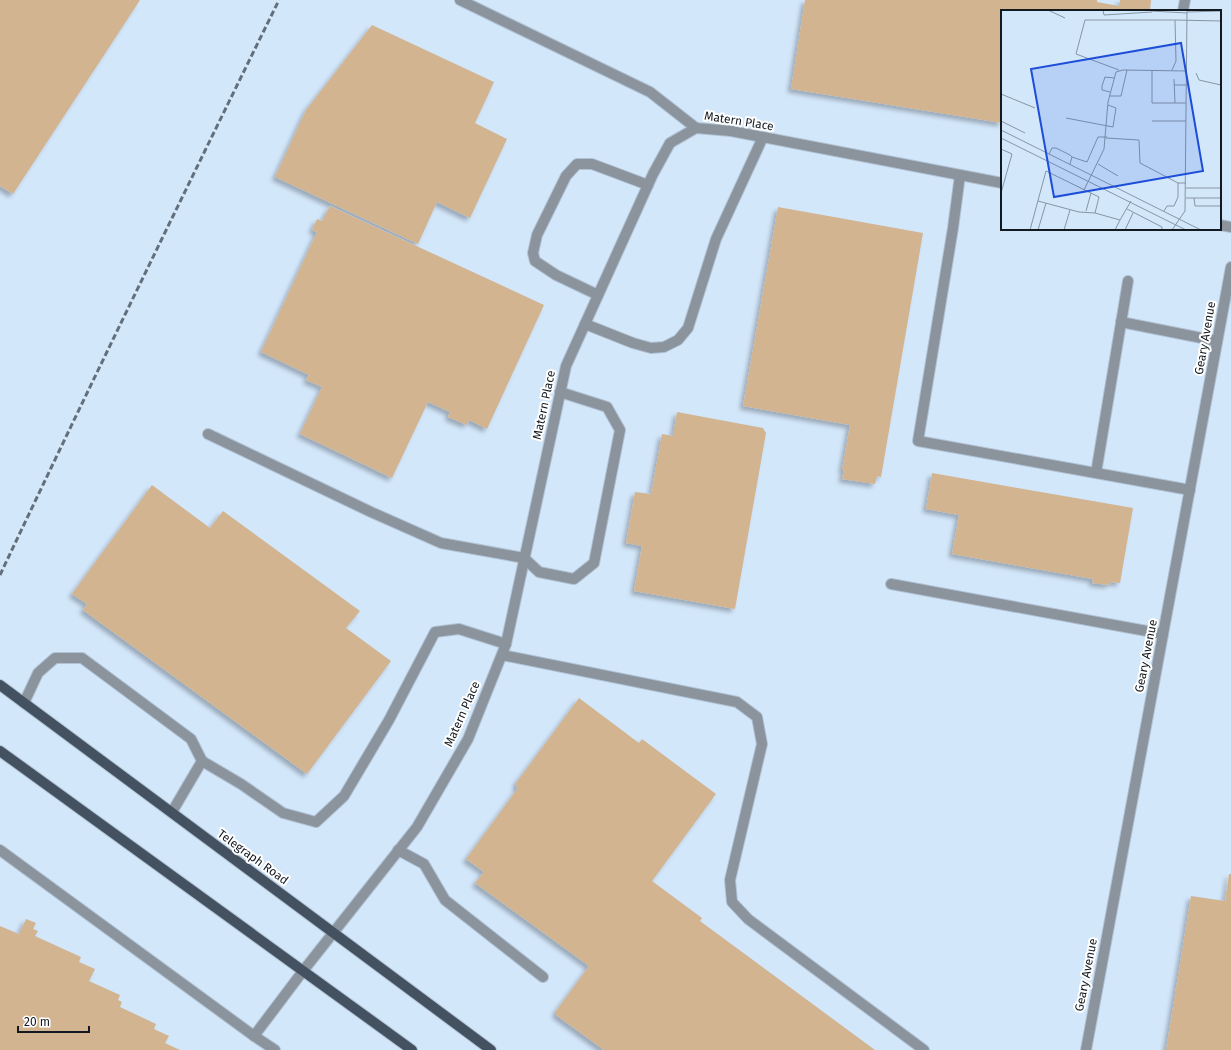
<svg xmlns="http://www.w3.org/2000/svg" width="1231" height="1050" viewBox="0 0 1231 1050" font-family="'Fira Sans',sans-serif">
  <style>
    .building { fill: #d2b491; filter: url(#shadow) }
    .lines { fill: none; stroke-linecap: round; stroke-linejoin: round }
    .service-casing { stroke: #b0c2d4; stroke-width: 12 }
    .minor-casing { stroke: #b0c2d4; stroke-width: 12 }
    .primary-casing { stroke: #b0c2d4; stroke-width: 12 }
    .service { stroke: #8b939c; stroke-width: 10 }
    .minor { stroke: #8b939c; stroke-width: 10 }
    .primary { stroke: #435160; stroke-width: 10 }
    .rail { stroke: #63707c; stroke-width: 3; stroke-dasharray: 6 3; stroke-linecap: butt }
    .labels { text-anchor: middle; stroke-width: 4; stroke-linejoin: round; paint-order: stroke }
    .street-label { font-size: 12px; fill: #121920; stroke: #fff }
    .inset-road { fill: none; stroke: #8695a3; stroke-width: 1 }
    .view { fill: #1d4ed8; fill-opacity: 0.15; stroke: #1d4ed8; stroke-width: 2 }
    .inset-edge { fill: none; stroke: #121920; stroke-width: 2 }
  </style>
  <defs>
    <filter id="shadow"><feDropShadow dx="-3.5" dy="3.5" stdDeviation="2" flood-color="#0004"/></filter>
  </defs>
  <rect width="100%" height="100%" fill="#d3e7fb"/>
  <g class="building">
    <path d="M0,0h140l-127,194 -13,-8z"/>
    <path d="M805,0h292v2l22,4 1,-6h31l-1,11h-148v112l-211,-34z"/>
    <path d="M372,25l122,57 -19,41 32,16 -37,79 -33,-16 -19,42 -143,-67 31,-67z"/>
    <path d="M330,206l214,99 -57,124 -18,-9 -2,5 -19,-8 2,-5 -22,-10 -36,76 -92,-44 22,-47 -16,-7 3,-5 -48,-23 56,-120 -5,-2 5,-11 5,2z"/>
    <path d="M778,207l145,26 -42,244 -4,-1 -2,8 -33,-5 2,-9h-2l8,-45 -107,-19z"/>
    <path d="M677,412l86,16 3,5 -31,176 -101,-18 8,-45 -16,-3 9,-51 16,2 11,-60 11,2z"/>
    <path d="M932,473l201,35 -13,75 -10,-1 -1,3 -17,-2 1,-4 -141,-25 7,-39 -33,-6z"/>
    <path d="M152,485l58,43 13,-17 137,100 -14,17 45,33 -84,113 -224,-164 4,-6 -15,-10z"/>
    <path d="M579,698l60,45 3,-4 74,55 -64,87 50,37 -2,3 175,129h-271l-48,-35v-4l33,-45 -114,-83 9,-11 -18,-13 52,-71h-1l-1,-5z"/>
    <path d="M1229,874h2v176h-65l25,-154 34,5z"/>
    <path d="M26,919l10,4 -3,6 5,2 -3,5 46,21 -2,5 16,7 -6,12 31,14 -2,5 4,2 -2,5 36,17 -2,5 15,7 -4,7 15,7h-180v-124l19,8z"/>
  </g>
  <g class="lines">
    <g class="service-casing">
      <g id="service">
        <path d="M460,0l190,92 46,36"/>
        <path d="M1183,11l2,-11"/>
        <path d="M960,175l-7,53 -35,213 272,49"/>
        <path d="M598,295l-42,-20 -21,-14 -2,-8 4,-18 29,-59 11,-12h15l56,21"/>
        <path d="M1121,322l96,19"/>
        <path d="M585,324l48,19 18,5 13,-1 14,-7 10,-12 28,-89 47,-102"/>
        <path d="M208,434l163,78 70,31 83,15 15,14 35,7 20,-16 26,-133 -13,-23 -47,-15"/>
        <path d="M1096,473l32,-192"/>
        <path d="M891,584l272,50"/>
        <path d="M502,655l235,47 20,15 5,27 -32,136 2,22 16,17 176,131"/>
        <path d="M24,703l14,-30 17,-15h27l109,81 11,22 -30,51"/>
        <path d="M202,761l39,23 42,29 33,9 28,-26 45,-76 46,-88 24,-3 47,15"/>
        <path d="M0,850l254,186 21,14"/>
        <path d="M398,850l26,14 21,36 98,77"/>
        <path d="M254,1036l49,-65"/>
      </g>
    </g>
    <g class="minor-casing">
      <g id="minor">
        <path d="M1220,225l11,2"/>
        <path d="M303,971l114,-144 51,-88 38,-95 60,-278 87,-192 17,-31 26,-15 35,3 271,52"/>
        <path d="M1086,1050l145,-783"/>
      </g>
    </g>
    <g class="primary-casing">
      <g id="primary">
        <path d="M0,685l491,365"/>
        <path d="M0,751l412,299"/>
      </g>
    </g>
    <use href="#service" class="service"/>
    <use href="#minor" class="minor"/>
    <use href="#primary" class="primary"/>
    <path class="rail" d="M0,575c91,-192 185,-384 279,-575"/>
  </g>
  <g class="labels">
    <g class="street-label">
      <text transform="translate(739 121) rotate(9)" y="4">Matern Place</text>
      <text transform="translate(1205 338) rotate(-80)" y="4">Geary Avenue</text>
      <text transform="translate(544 405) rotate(-78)" y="4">Matern Place</text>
      <text transform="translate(1146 656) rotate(-79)" y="4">Geary Avenue</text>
      <text transform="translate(462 714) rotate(-66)" y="4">Matern Place</text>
      <text transform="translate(253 857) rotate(36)" y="4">Telegraph Road</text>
      <text transform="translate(1086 975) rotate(-79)" y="4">Geary Avenue</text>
    </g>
  </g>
  <g transform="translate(1001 10)">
    <rect width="220" height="220" fill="#d3e7fb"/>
    <path class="inset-road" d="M47,0l17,8M102,0l1,5 48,-3M150,1l36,2M186,2l34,-1M118,60l-43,-16 9,-34h90M151,60v33h34M171,60l4,-9 -1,-41 46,1M195,63l3,7 22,5M173,69l1,24M173,75h13M109,82l-8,-2v-4l3,-9 9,1M0,84l34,14M108,86h12l6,-26M65,108l47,9 3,-19 -8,-3M0,111l24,12M151,111h34M0,120l200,100M0,128l185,92M105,128l33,2 1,23 38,20h8M0,139l11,5 -11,39M48,144l3,-6h4l14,7 2,2 -2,7M71,147l15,5 11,-25h9M97,154l20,12M185,178h35M83,180l20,-41 4,-47 8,-30 7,-2 64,1M185,188h35M193,188l1,8h26M37,191l41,11 16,1M126,199l35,18v3M85,201l5,-18M163,201l3,-5h7l4,-9v-14M119,210l11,-19M29,220l16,-59 53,26 -4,16 25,7 -5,10M37,220l8,-27M63,220l6,-20M124,220l8,-17M171,220l13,-19 2,-201"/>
    <path class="view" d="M180,33l22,128 -149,26 -23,-128z"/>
    <rect width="220" height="220" class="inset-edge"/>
  </g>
  <path d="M18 1026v6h71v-6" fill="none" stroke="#121920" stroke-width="2"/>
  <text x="24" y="1026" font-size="12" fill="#121920" stroke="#ffffff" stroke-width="3" paint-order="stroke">20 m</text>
</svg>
